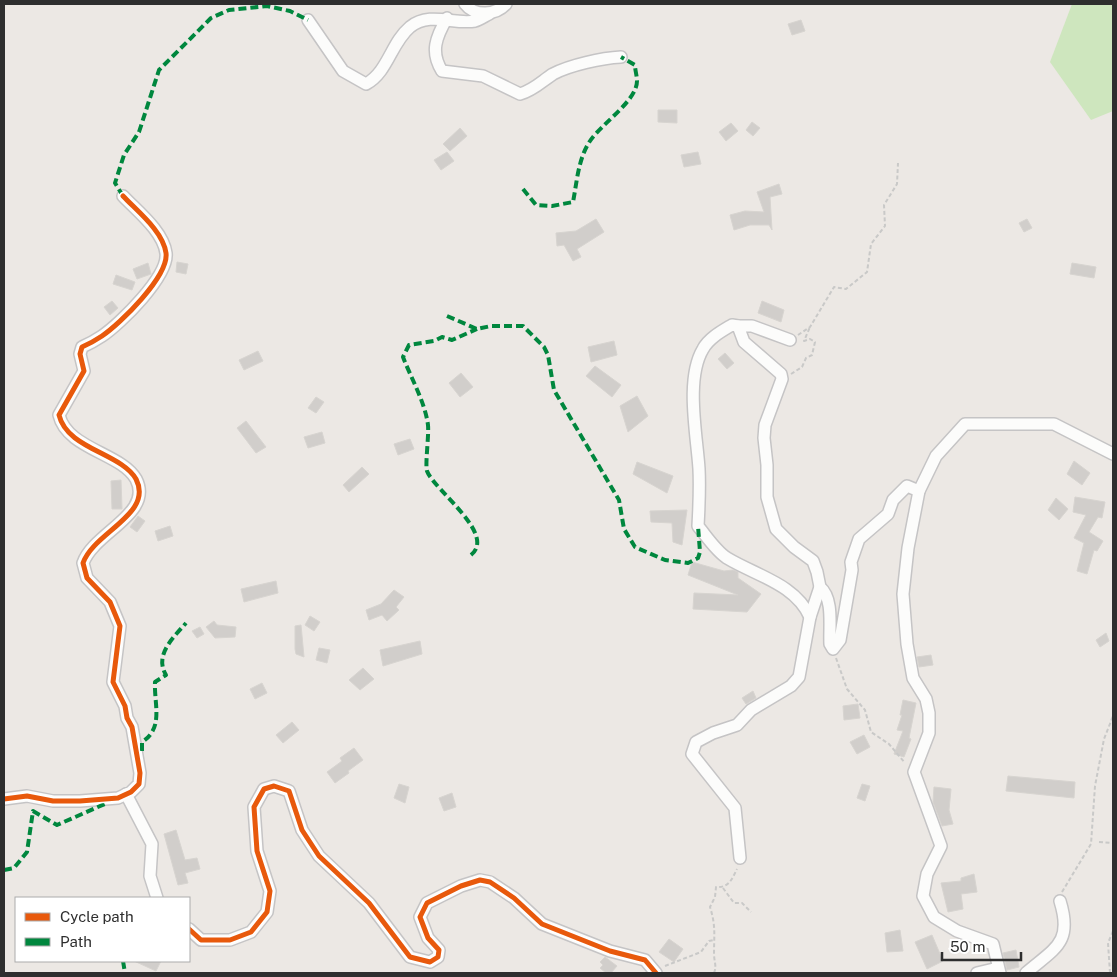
<svg xmlns="http://www.w3.org/2000/svg" width="1117" height="977" viewBox="0 0 1117 977" font-family="'Public Sans',sans-serif">
  <style>
    .green { fill: #cee6be }
    .building { fill: #d1cecb; stroke: #d7d4d0 }
    .lines { fill: none; stroke-linecap: round; stroke-linejoin: round }
    .minor-casing { stroke: #c5c4c5; stroke-width: 14 }
    .path { stroke: #c9c9c8; stroke-width: 2; stroke-dasharray: 4 2.5; stroke-linecap: butt }
    .minor { stroke: #fcfcfb; stroke-width: 11 }
    .quiet { stroke: #00873e; stroke-width: 4; stroke-dasharray: 8 4; stroke-linecap: butt }
    .cycleway-casing { stroke: #fff; stroke-width: 8 }
    .cycleway { stroke: #e8590c; stroke-width: 5 }
  </style>
  <rect width="100%" height="100%" fill="#ece8e4"/>
  <path class="green" d="M1072,4h41v107l-22,9 -41,-58z"/>
  <g class="building">
    <path d="M801,20l4,11 -13,4 -4,-11z"/>
    <path d="M658,110h19v13l-19,-1z"/>
    <path d="M752,122l8,6 -7,8 -7,-6z"/>
    <path d="M731,123l7,8 -12,10 -7,-9z"/>
    <path d="M460,128l7,8 -17,15 -7,-7z"/>
    <path d="M447,152l7,9 -13,9 -7,-10z"/>
    <path d="M698,152l3,12 -17,3 -3,-12z"/>
    <path d="M779,184l3,10 -12,3 2,33 -3,-5h-19l-16,5 -4,-15 15,-4 19,1 -7,-20z"/>
    <path d="M596,219l8,13 -27,17 4,8 -8,4 -9,-16 -7,1 -1,-13 20,-2z"/>
    <path d="M1027,219l5,9 -8,4 -5,-9z"/>
    <path d="M177,262l11,2 -2,10 -10,-2z"/>
    <path d="M148,263l3,11 -14,5 -4,-10z"/>
    <path d="M1072,263l24,4 -2,11 -24,-4z"/>
    <path d="M116,275l19,7 -3,8 -19,-6z"/>
    <path d="M112,301l6,7 -8,7 -6,-8z"/>
    <path d="M762,301l22,9 -3,12 -23,-9z"/>
    <path d="M614,341l3,14 -26,7 -3,-15z"/>
    <path d="M258,351l5,10 -19,9 -5,-10z"/>
    <path d="M725,353l9,10 -7,6 -9,-10z"/>
    <path d="M595,366l26,19 -9,12 -26,-21z"/>
    <path d="M461,373l12,14 -13,10 -11,-14z"/>
    <path d="M637,396l11,20 -20,16 -8,-26z"/>
    <path d="M316,397l8,5 -8,11 -8,-5z"/>
    <path d="M246,421l20,26 -10,6 -19,-25z"/>
    <path d="M322,432l3,11 -17,5 -4,-11z"/>
    <path d="M410,439l4,10 -16,6 -4,-11z"/>
    <path d="M1074,461l16,12 -8,12 -15,-11z"/>
    <path d="M637,462l36,14 -6,17 -34,-19z"/>
    <path d="M362,467l7,7 -20,18 -6,-7z"/>
    <path d="M121,480l1,29h-10l-1,-28z"/>
    <path d="M1075,497l30,5 -3,16 -4,-1 -9,15 14,9 -6,10 -3,-1 -7,24 -10,-3 7,-28 -10,-5 12,-23 -13,-3z"/>
    <path d="M1056,498l12,11 -9,11 -11,-10z"/>
    <path d="M687,510l-5,35 -9,-3 -1,-19 -21,-1 -1,-11z"/>
    <path d="M138,516l7,5 -8,11 -7,-5z"/>
    <path d="M170,526l3,10 -15,5 -3,-10z"/>
    <path d="M692,562l32,9 9,-1 5,2v6l23,16 -14,18 -54,-3 1,-16 44,2 -50,-20z"/>
    <path d="M276,581l2,12 -34,9 -3,-13z"/>
    <path d="M394,590l10,7 -8,10 3,3 -12,11 -5,-6 -13,5 -3,-10 15,-6z"/>
    <path d="M310,616l10,6 -6,9 -9,-6z"/>
    <path d="M214,621l3,4 19,2 -1,10 -20,1 -9,-11z"/>
    <path d="M301,625l3,32 -8,-3 -1,-5v-23z"/>
    <path d="M200,627l4,7 -7,4 -5,-7z"/>
    <path d="M1106,633l3,8 -9,6 -4,-7z"/>
    <path d="M420,641l2,13 -39,12 -3,-16z"/>
    <path d="M319,648l11,2 -3,13 -11,-3z"/>
    <path d="M931,655l2,10 -14,2 -2,-10z"/>
    <path d="M363,668l11,11 -14,11 -11,-10z"/>
    <path d="M262,683l5,10 -12,6 -5,-10z"/>
    <path d="M753,691l3,7 -10,6 -4,-6z"/>
    <path d="M903,700l13,3 -7,35 2,1 -7,18 -10,-3 9,-23 -6,-1 5,-15h-2z"/>
    <path d="M858,704l2,14 -16,2 -1,-14z"/>
    <path d="M292,722l7,8 -16,13 -7,-8z"/>
    <path d="M864,735l6,12 -13,7 -7,-12z"/>
    <path d="M354,748l9,12 -15,11 1,2 -14,10 -8,-11 15,-11 -2,-3z"/>
    <path d="M1008,776l67,6 -1,16 -68,-7z"/>
    <path d="M399,784l10,3 -4,16 -11,-5z"/>
    <path d="M862,784l8,2 -5,15 -8,-3z"/>
    <path d="M934,787l17,2 -2,21 4,14 -11,2 -9,-24z"/>
    <path d="M452,793l4,14 -12,4 -5,-13z"/>
    <path d="M176,830l9,30 12,-2 3,11 -15,4 3,10 -10,2 -14,-51z"/>
    <path d="M974,874l3,18 -16,2 2,15 -15,3 -7,-29 20,-2v-3z"/>
    <path d="M900,930l3,21 -16,1 -2,-19z"/>
    <path d="M932,935l11,26 -16,8 -12,-27z"/>
    <path d="M669,939l14,10 -9,13 -15,-10z"/>
    <path d="M1016,950l3,17 -12,3 -4,-17z"/>
    <path d="M605,957l12,9 -6,7h-5l-6,-5 3,-3 -3,-3z"/>
    <path d="M134,961h27l-5,10z"/>
  </g>
  <g class="lines">
    <g class="minor-casing">
      <g id="minor">
        <path d="M465,4c10,13 31,11 41,0"/>
        <path d="M447,18c-11,19 -17,34 -5,53l41,5 37,18c14,-4 22,-13 33,-20 17,-9 49,-16 68,-17"/>
        <path d="M308,20l35,51 23,13c22,-12 25,-41 44,-57 20,-16 44,-2 65,-6 4,-1 10,-5 14,-7"/>
        <path d="M738,326l-6,-1c-10,6 -23,13 -29,24 -18,30 -6,87 -4,120 1,19 0,39 -1,57 9,11 18,25 29,32 30,18 68,26 83,59"/>
        <path d="M790,340l-38,-14h-14l6,16 37,32 1,5 -17,46 -1,13 3,27v32l9,32 18,18 19,14 4,11 3,15c14,12 9,40 10,57l3,5 7,-9 12,-70 -1,-8 8,-23 29,-25 5,-14 14,-14 12,5"/>
        <path d="M126,794l26,50 -2,32 7,22"/>
        <path d="M4,799l23,-3 26,5h27l38,-3 13,-6 8,-8 1,-11 -8,-46 -5,-9 -2,-12 -12,-24 7,-56 -10,-24 -23,-24 -4,-15c11,-31 71,-49 53,-84 -15,-26 -69,-30 -77,-64l25,-44 -4,-17 2,-7c7,-3 14,-7 20,-11 18,-12 67,-60 64,-83 -3,-22 -29,-42 -43,-57"/>
        <path d="M740,858l-5,-50 -43,-54 4,-12 17,-9 24,-8 14,-15 40,-24 8,-9 11,-60 10,-30"/>
        <path d="M189,929l12,11h29l21,-8 16,-20 3,-21 -13,-40 -3,-44 10,-18 10,-3 15,5 13,39 17,26 50,47 41,54 20,5 8,-5 1,-7 -11,-12 -8,-21 7,-14 34,-17 19,-6 10,2 24,16 28,26 68,27 35,9 11,13"/>
        <path d="M977,973l21,-5"/>
        <path d="M1000,973l-7,-29 -36,-13 -23,-14 -11,-21 4,-22 14,-28 -27,-74 15,-39v-20l-3,-14 -13,-21 -6,-34 -4,-50 5,-46 11,-57 17,-35 29,-32h89l59,30"/>
        <path d="M1026,973c29,-25 47,-30 34,-72"/>
      </g>
    </g>
    <g class="path">
      <path d="M798,335l12,-8 24,-40 12,2 21,-17 4,-28 14,-18 -1,-21 13,-21 1,-21"/>
      <path d="M791,374l11,-7 4,-9 6,-3 3,-13 -5,-3 -6,2 6,-14"/>
      <path d="M836,658l11,31 18,21 6,22 18,12 16,19"/>
      <path d="M1099,842l14,1"/>
      <path d="M723,888l11,15h8l9,9"/>
      <path d="M1062,892l29,-48 4,-58 9,-47 9,-23"/>
      <path d="M665,966l36,-14 8,-11 5,-1"/>
      <path d="M714,973c3,-7 0,-12 0,-19 0,-19 2,-28 -4,-47l5,-10 1,-10c13,1 16,-8 21,-18"/>
      <path d="M1110,973l-2,-30 5,-12"/>
    </g>
    <use href="#minor" class="minor"/>
    <g class="quiet">
      <path d="M523,189l13,16 16,1 21,-4c4,-20 5,-43 17,-61 11,-17 47,-40 47,-60 0,-5 -2,-11 -2,-16l-14,-8"/>
      <path d="M123,196l-8,-13 9,-28 15,-23 20,-62 52,-52 18,-8 38,-4 23,5 18,9"/>
      <path d="M447,316l30,13 14,-3h32l21,21 4,8 6,35 65,110 5,29 11,18 30,13 23,3 10,-5 2,-6 -2,-26"/>
      <path d="M471,555c26,-21 -37,-65 -44,-84 -2,-7 2,-35 1,-46 -3,-23 -17,-47 -25,-68l6,-12 25,-4 8,-4 10,3 25,-11"/>
      <path d="M142,751v-9c22,-14 12,-37 13,-60l11,-7c-12,-20 7,-37 20,-52"/>
      <path d="M4,870l10,-2 13,-16 6,-41 24,14 50,-22"/>
      <path d="M123,961l2,12"/>
    </g>
    <g class="cycleway-casing">
      <g id="cycleway">
        <path d="M4,799l23,-3 26,5h27l38,-3 13,-6 8,-8 1,-11 -8,-46 -5,-9 -2,-12 -12,-24 7,-56 -10,-24 -23,-24 -4,-15c11,-31 71,-49 53,-84 -15,-26 -69,-30 -77,-64l25,-44 -4,-17 2,-7c7,-3 14,-7 20,-11 18,-12 67,-60 64,-83 -3,-22 -29,-42 -43,-57"/>
        <path d="M189,929l12,11h29l21,-8 16,-20 3,-21 -13,-40 -3,-44 10,-18 10,-3 15,5 13,39 17,26 50,47 41,54 20,5 8,-5 1,-7 -11,-12 -8,-21 7,-14 34,-17 19,-6 10,2 24,16 28,26 68,27 35,9 11,13"/>
      </g>
    </g>
    <use href="#cycleway" class="cycleway"/>
  </g>
  <rect width="1117" height="977" fill="none" stroke="#2e2e2e" stroke-width="10"/>
  <rect x="15" y="897" width="175" height="65" fill="#ffffff" stroke="#ababab"/>
  <rect x="25" y="913" width="25" height="8" fill="#e8590c" stroke="#ababab"/>
  <text x="60" y="922" font-size="15" fill="#2e2e2e">Cycle path</text>
  <rect x="25" y="938" width="25" height="8" fill="#00873e" stroke="#ababab"/>
  <text x="60" y="947" font-size="15" fill="#2e2e2e">Path</text>
  <path d="M942 952v8h79v-8" fill="none" stroke="#2e2e2e" stroke-width="2.5"/>
  <text x="950" y="952" font-size="15" fill="#2e2e2e" stroke="#ffffff" stroke-width="4" paint-order="stroke">50 m</text>
</svg>
